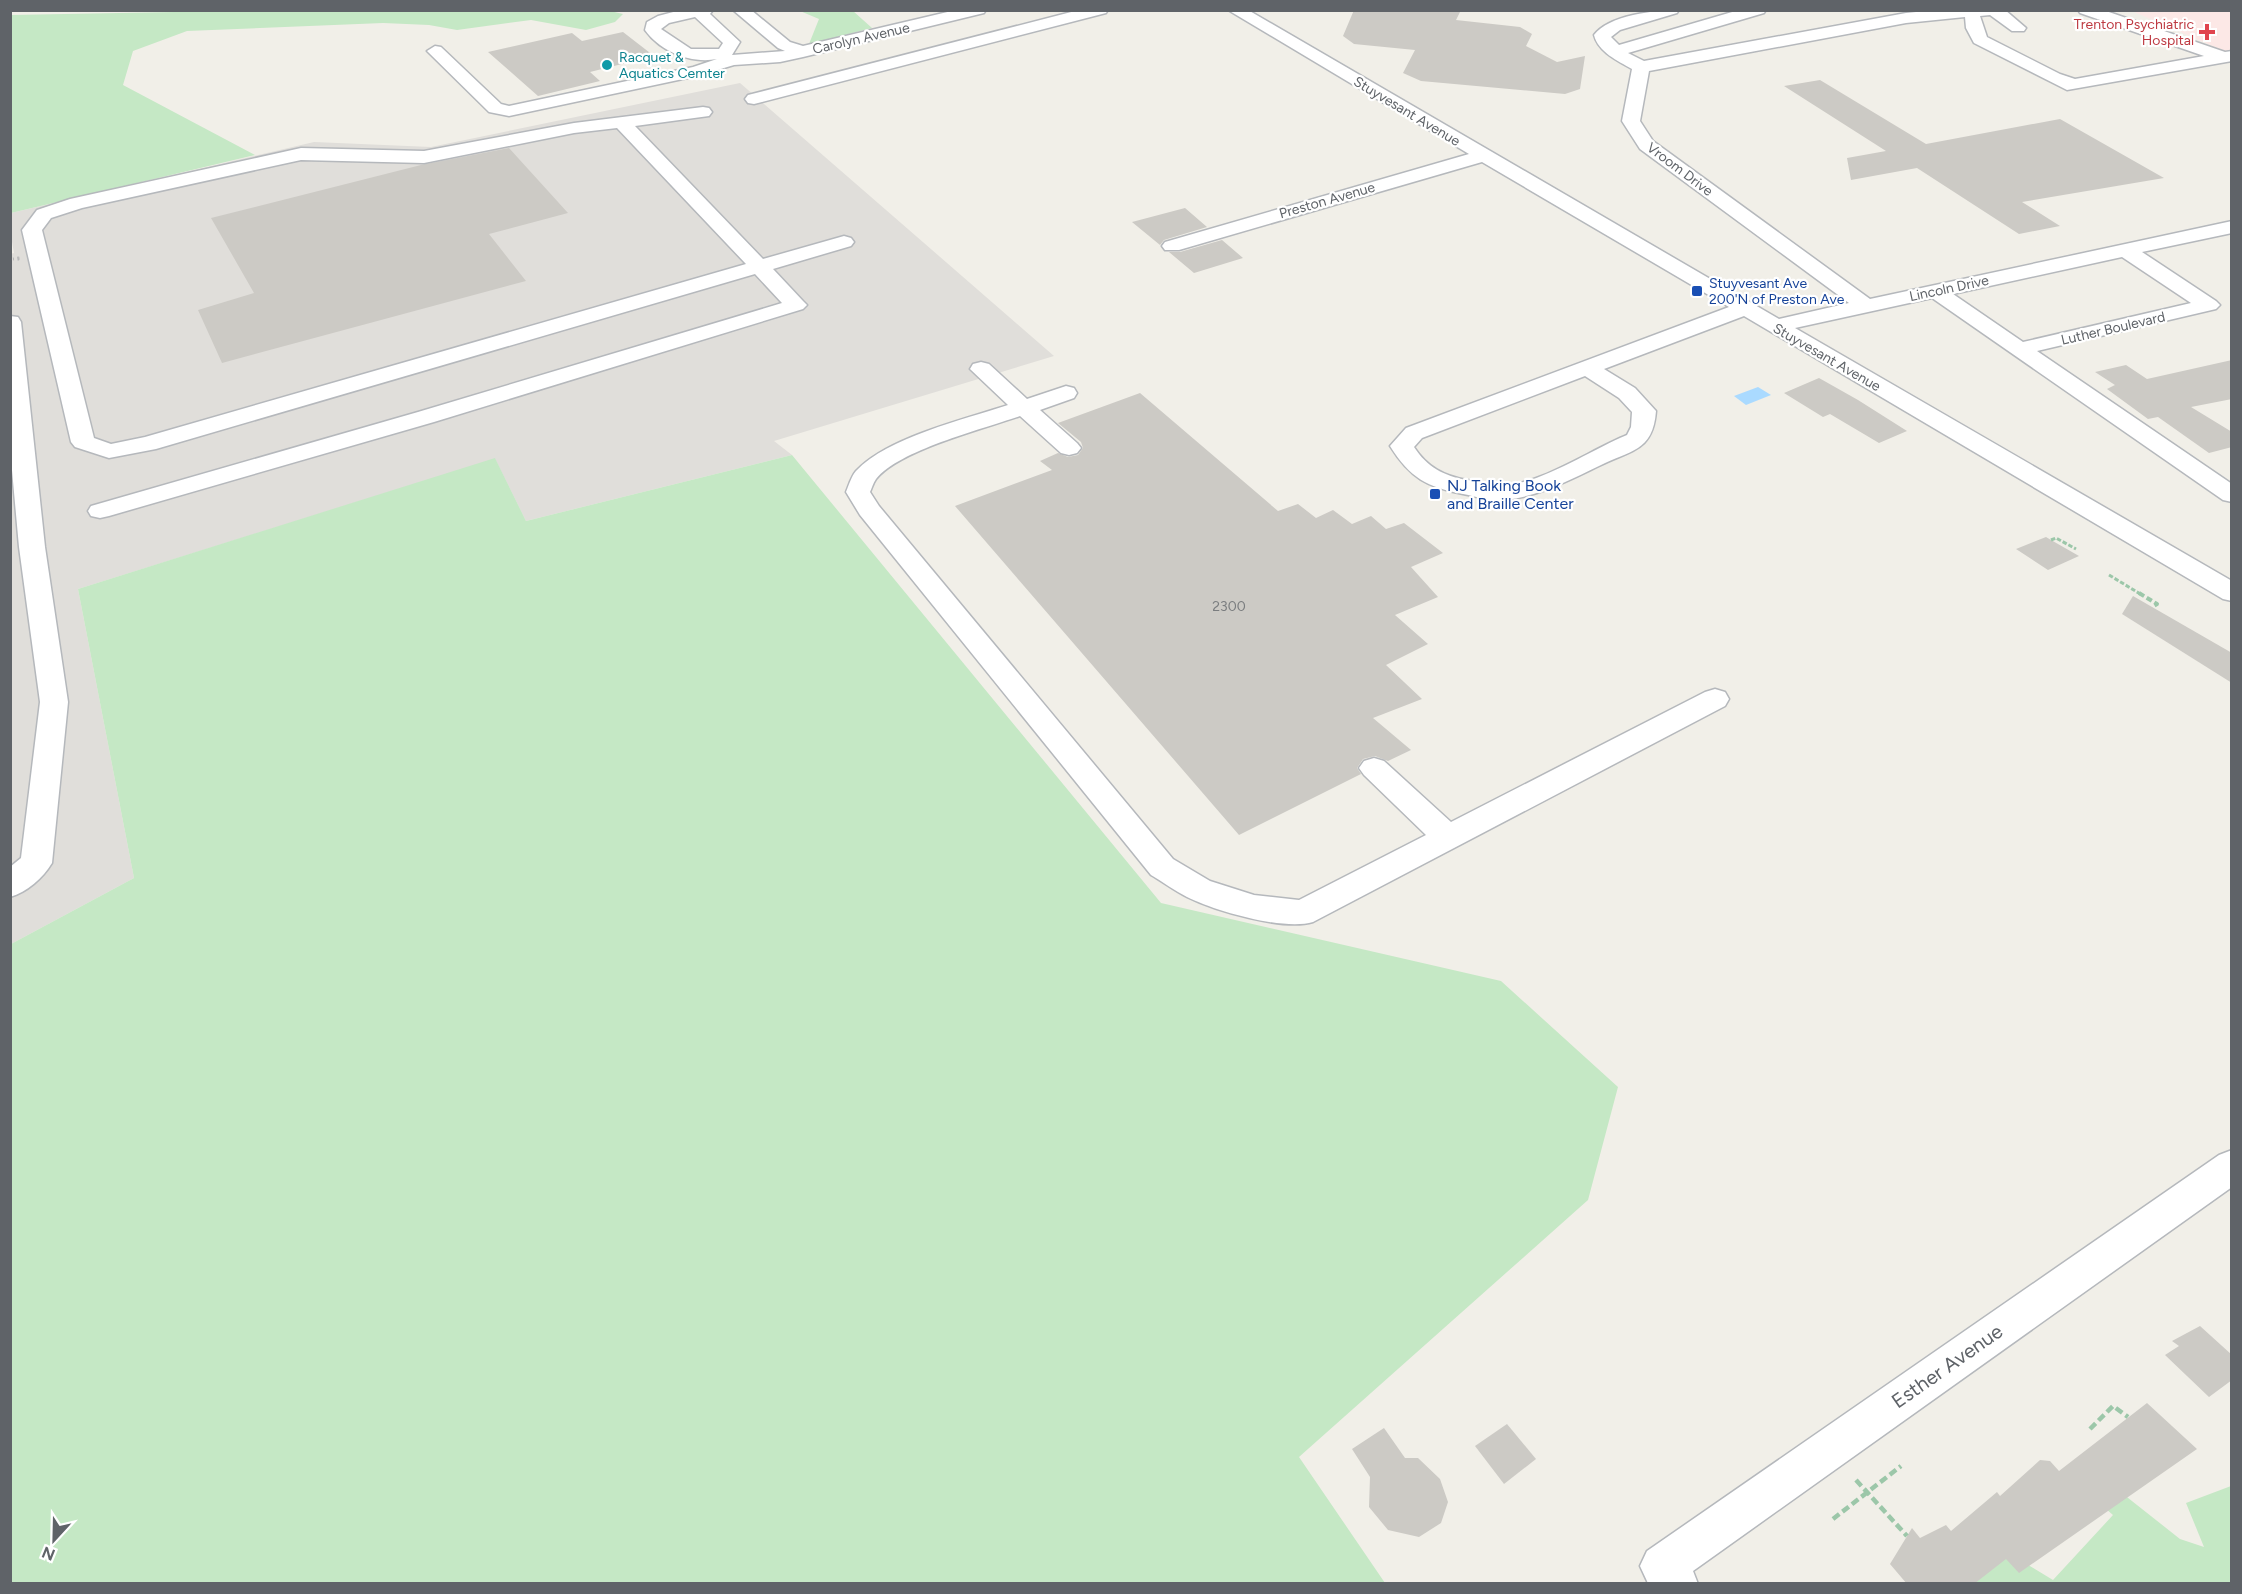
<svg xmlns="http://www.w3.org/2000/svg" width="2242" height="1594" viewBox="0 0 2242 1594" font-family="Figtree,sans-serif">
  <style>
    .industrial { fill: #e0deda }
    .medical { fill: #fce8e6 }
    .green { fill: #c5e8c5 }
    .water { fill: #aadaff }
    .building { fill: #cccac5 }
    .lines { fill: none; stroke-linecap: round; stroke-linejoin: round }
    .minor-casing { stroke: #b5b8bc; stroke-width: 3 }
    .path-far2 { stroke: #9cc7a9; stroke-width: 3; stroke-dasharray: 4.5 2; stroke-linecap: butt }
    .path-far1 { stroke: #9cc7a9; stroke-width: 4; stroke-dasharray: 6 3; stroke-linecap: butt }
    .path { stroke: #9cc7a9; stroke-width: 4.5; stroke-dasharray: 8 4; stroke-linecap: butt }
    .minor { fill: #fff; fill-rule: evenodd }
    .rail-far1 { stroke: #b6b7b8; stroke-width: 3; stroke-dasharray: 1 4.5; stroke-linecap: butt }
    .rail { stroke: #b6b7b8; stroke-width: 4; stroke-dasharray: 1.5 6; stroke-linecap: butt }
    .health-dot { fill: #e0444e; stroke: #fff; stroke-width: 2 }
    .culture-dot { fill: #0f9aa8; stroke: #fff; stroke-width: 2 }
    .transit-dot { fill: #1a4fb4; stroke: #fff; stroke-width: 2 }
    .labels { text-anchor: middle; stroke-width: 4.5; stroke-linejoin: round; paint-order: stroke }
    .far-health-label { font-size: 14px; fill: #be3a42; stroke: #fff; text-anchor: end }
    .far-street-label { font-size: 14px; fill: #5f6368; stroke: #fff }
    .far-culture-label { font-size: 14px; fill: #0d838f; stroke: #fff; text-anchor: start }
    .far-transit-label { font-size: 14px; fill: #164399; stroke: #fff; text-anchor: start }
    .number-label { font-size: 14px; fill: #7a7d7f }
    .transit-label { font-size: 16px; fill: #164399; stroke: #fff; text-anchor: start }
    .near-street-label { font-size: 20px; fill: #5f6368; stroke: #fff }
  </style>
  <rect width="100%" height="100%" fill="#f1efe8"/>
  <path class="industrial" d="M740,83l314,273 -280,85 18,14 -266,66 -31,-62 -417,130 56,289 -123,66 -1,-690 4,-1 -3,-17v-23l303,-71 117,5z"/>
  <path class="medical" d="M2132,11h99v43z"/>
  <g class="green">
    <path d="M290,10h316l17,4 -8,8 -29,8 -55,-10 -74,10 -28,-5 -46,-2 -196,8 -54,20 -10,34 132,70 -244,58 -1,-198z"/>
    <path d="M800,11h53l19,17 -63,16 10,-25z"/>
    <path d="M792,455l369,448 340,78 117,106 -30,113 -289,257 86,126h-1374v-639l123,-66 -56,-289 417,-131 31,63z"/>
    <path d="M2094,1471l86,68 24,8 -18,-44 45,-17v97l-272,1 28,-44 66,40 60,-65 -39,-34z"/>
  </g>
  <path class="water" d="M1758,387l13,8 -25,10 -12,-9z"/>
  <g class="building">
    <path d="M1354,10h107l-5,10 64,7 12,7 -6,12 31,16 28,-6 -5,33 -15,5 -144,-13 -18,-8 12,-23 -61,-6 -11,-8z"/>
    <path d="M623,32l31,24 -64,16 10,9 -62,15 -50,-44 84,-19 10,8z"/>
    <path d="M1820,80l106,64 134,-25 104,59 -142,24 38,24 -41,8 -102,-66 -66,12 -4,-22 39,-7 -102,-65z"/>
    <path d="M509,148l59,65 -79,21 37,47 -304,82 -24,-53 56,-17 -43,-75 210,-53z"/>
    <path d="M1185,208l22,19 -43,13 -4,5 -28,-23z"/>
    <path d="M1222,240l21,18 -49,15 -25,-21h11z"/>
    <path d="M2232,360v39l-41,8 41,25v15l-23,6 -51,-36 -10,2 -41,-30 8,-4 -20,-13 31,-7 21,14z"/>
    <path d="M1819,378l39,22 49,31 -28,12 -49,-29 -7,3 -39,-24z"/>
    <path d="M1140,393l138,118 20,-7 18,14 17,-8 19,14 19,-8 15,13 18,-6 39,30 -32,14 27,30 -43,18 33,29 -42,21 36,34 -49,19 38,32 -23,11 -13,-5 -12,3 -6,9 4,6 -122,61 -284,-329 97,-36 -12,-9 18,-8 10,4 10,-2 5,-7 -2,-6 -23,-19z"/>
    <path d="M2046,537l5,3 28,16 -31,14 -32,-21z"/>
    <path d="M2133,596l99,57v30l-110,-69z"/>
    <path d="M2200,1326l32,29v25l-23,17 -44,-42 14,-9 -7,-5z"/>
    <path d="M2147,1403l50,46 -178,124 -13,-14 -32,25h-67l-17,-20 22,-36 8,10 26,-13 5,6 46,-39 3,4 40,-36 10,1 9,10z"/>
    <path d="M1507,1424l29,35 -32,25 -29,-38z"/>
    <path d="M1384,1428l21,30h13l22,21 8,23 -7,21 -22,14 -31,-7 -19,-23 1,-30 -18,-28z"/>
  </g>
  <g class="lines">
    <g class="minor-casing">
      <g id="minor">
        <path d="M681,10h32l-3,4 30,28 -8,13 53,-4 -7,-3 -45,-38h18l39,32 13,4 153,-36h30l-2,3 -181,44 -23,5 -46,3 -37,11 -188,40 -20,-4 -62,-61 8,-5 6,1 60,57 8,2 184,-39 24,-8c-26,5 -56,-7 -72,-29l2,-8 11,-6zM695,17l28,26 -4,6h-28l-30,-20 8,-6z"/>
        <path d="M1079,10h29l-2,3 -352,91 -6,-1 -3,-4 3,-4z"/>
        <path d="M1228,10h20l531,309 70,-16 -209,-154 -18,-28 10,-52c-14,-8 -34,-17 -38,-34 15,-20 61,-25 85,-25l-2,3 -57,17 -9,7 8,8 120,-35h27l-2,3 -136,40 16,8 262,-48 30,-3h69l21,18 -2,3h-12l-22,-16 -10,1 7,21 73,37 15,5 129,-23 -124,-43 -2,-3h25l122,42 7,-1v10l-165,29 -93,-47 -8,-15 -1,-11 -59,6 -257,48 -9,50 13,20 217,158 362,-78v12l-90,19 74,49 4,4 -4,4 -179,42 195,133v18l-9,-2 -291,-202 -137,30 437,253v20l-9,-2 -479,-283 -140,53 31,19 21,23c-3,41 -26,39 -57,55 -31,15 -65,33 -100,34 -12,1 -24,-4 -36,-6 -36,-7 -53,-16 -73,-48l16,-18 323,-121 -247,-145 -303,88h-14l-3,-4 3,-4 304,-88zM2122,257l69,46 -168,39 -70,-48zM1585,376l34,22 13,14 -1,15 -4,8c-39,16 -87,50 -128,51 -11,0 -22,-4 -32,-6 -23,-4 -40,-13 -53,-33l8,-9z"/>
        <path d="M703,107l6,1 3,4 -3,4 -74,10 128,133 81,-23 7,2 3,4 -3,4 -78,23 30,32 4,4 -4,4 -369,113 -325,94 -9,2 -9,-2 -3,-5 3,-5 327,-94 364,-109 -27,-29 -599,175 -47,9 -34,-11 -4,-5 -49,-212 15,-20 33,-11 231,-51 123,3 150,-28zM617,128l129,136 -601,173 -34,7 -17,-6 -52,-208 9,-12 31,-10 219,-48 123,3 150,-30z"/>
        <path d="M10,316l8,1 3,5 24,225 23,155 -16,161c-9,15 -25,29 -42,34v-30l11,-9 19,-156 -21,-155 -9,-99z"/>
        <path d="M981,362l8,2 38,35 39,-13 8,2 3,5 -3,5 -34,12 37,33 4,5 -4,5 -8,2 -8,-2 -41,-37c-37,13 -121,34 -144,63 -3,4 -4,9 -6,13l9,14 294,353 37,22 44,14 45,5 127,-65 -62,-60 -5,-7 5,-7 10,-3 10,3 67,61 254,-130 10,-3 10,3 4,7 -4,7 -412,216c-29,9 -98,-11 -126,-25 -12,-6 -24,-15 -36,-22l-291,-360 -14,-23c3,-7 5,-15 10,-21 32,-34 107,-51 152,-66l-38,-36 3,-5z"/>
        <path d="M2232,1150v37l-539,384 5,13h-50l-1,-3 -7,-15 7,-15 572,-396z"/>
      </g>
    </g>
    <g class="path-far2">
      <path d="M2051,540l5,-2 20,11"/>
      <path d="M2109,575l33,20"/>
    </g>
    <path class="path-far1" d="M2139,593l18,11 -5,3"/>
    <g class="path">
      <path d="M2090,1429l23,-23 15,11"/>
      <path d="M1856,1480l51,56"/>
      <path d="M1833,1519l68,-53"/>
    </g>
    <use href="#minor" class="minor"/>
    <path class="rail-far1" d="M13,259l8,-1"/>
    <path class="rail" d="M10,260l11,-2"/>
  </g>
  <path class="health-dot" d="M2204 23h6v6h6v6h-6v6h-6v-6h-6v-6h6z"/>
  <circle class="culture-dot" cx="607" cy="65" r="6"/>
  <g class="transit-dot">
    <rect x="1691" y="285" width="12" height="12" rx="3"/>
    <rect x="1429" y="488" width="12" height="12" rx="3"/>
  </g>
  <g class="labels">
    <g class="far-health-label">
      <text x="2194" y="29">Trenton Psychiatric<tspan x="2194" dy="16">Hospital</tspan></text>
    </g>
    <g class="far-street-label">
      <text transform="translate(861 38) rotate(-13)" y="5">Carolyn Avenue</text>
      <text transform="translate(1407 111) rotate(31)" y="5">Stuyvesant Avenue</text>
      <text transform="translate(1680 169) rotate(37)" y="5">Vroom Drive</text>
      <text transform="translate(1327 200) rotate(-16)" y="5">Preston Avenue</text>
      <text transform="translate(1949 288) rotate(-12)" y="5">Lincoln Drive</text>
      <text transform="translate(2113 328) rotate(-13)" y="5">Luther Boulevard</text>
      <text transform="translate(1827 357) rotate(30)" y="5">Stuyvesant Avenue</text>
    </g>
    <g class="far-culture-label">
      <text x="619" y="62">Racquet &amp;<tspan x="619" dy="16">Aquatics Cemter</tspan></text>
    </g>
    <g class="far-transit-label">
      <text x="1709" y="288">Stuyvesant Ave<tspan x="1709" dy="16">200'N of Preston Ave</tspan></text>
    </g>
    <g class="number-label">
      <text x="1229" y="611">2300</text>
    </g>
    <g class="transit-label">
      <text x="1447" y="491">NJ Talking Book<tspan x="1447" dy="18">and Braille Center</tspan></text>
    </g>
    <g class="near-street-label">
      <text transform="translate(1947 1366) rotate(-35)" y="7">Esther Avenue</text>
    </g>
  </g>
  <rect width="2242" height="1594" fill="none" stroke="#5f6368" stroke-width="24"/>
  <g transform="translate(54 1540) rotate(202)" stroke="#ffffff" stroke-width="4.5" paint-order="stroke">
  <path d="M0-4.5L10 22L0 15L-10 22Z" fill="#5f6368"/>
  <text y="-9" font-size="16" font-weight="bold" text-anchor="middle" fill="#5f6368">N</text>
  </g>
</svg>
